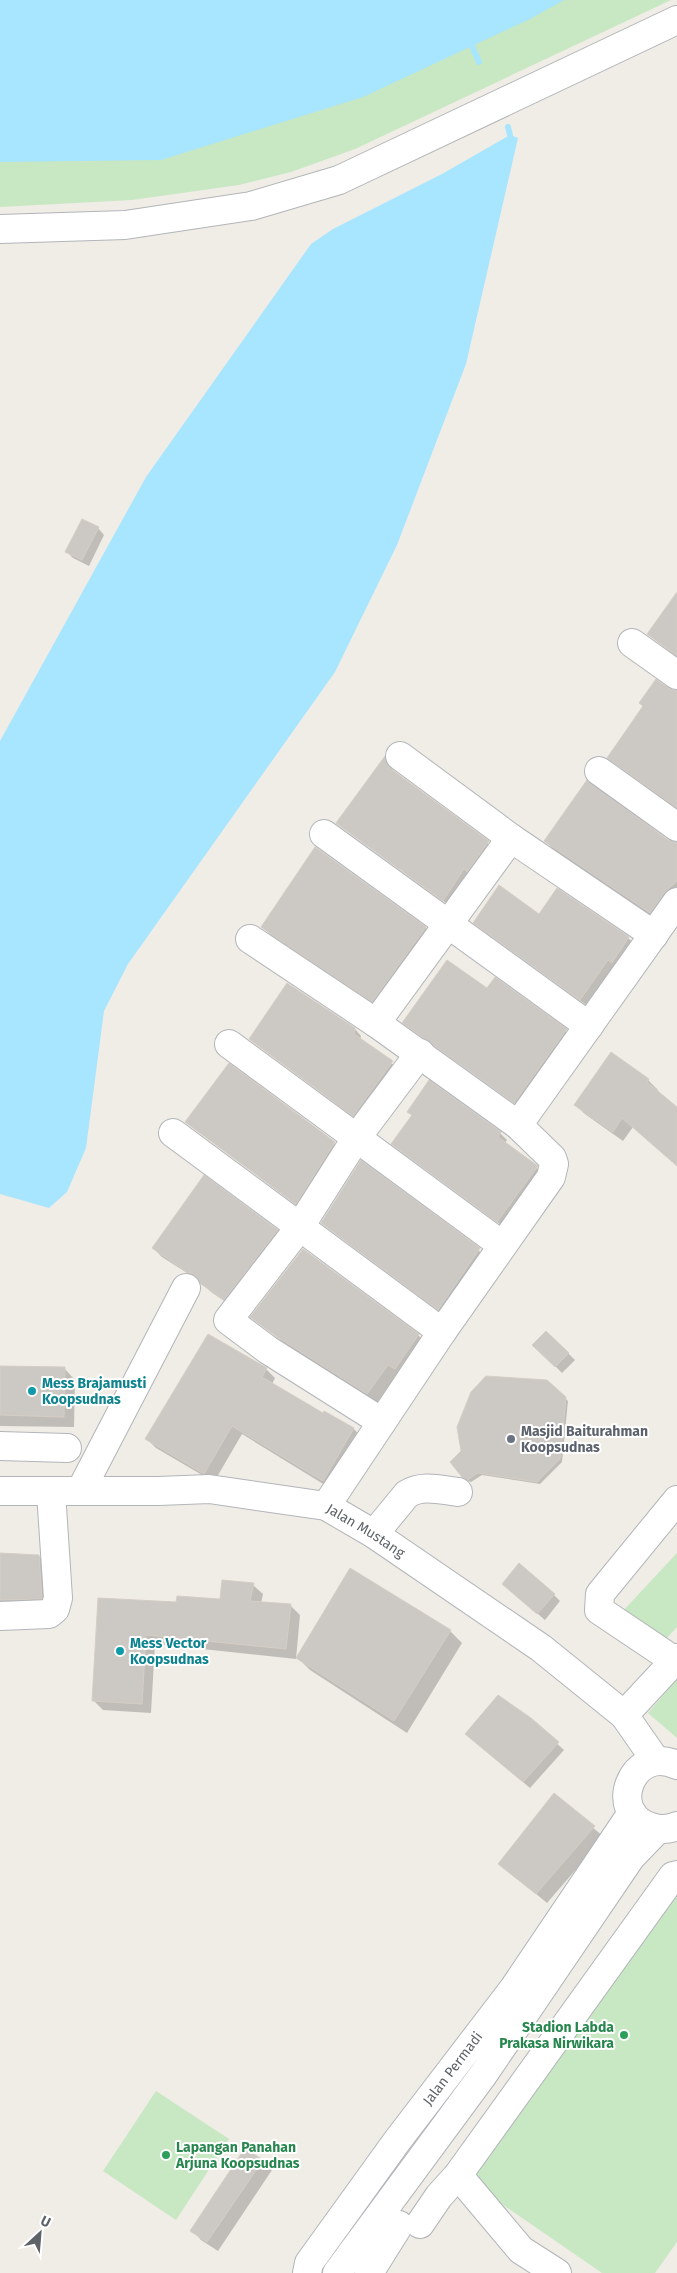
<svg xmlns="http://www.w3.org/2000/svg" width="677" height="2273" viewBox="0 0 677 2273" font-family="'Fira Sans',sans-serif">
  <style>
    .green { fill: #c8e7c3 }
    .water { fill: #a8e5ff }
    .shadow { fill: #0003 }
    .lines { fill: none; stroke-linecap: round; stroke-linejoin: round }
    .stream { stroke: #a8e5ff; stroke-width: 6 }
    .building { fill: #ccc8c4; stroke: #d5cec5 }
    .minor-casing { stroke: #b2b5b9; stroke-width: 30 }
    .minor { stroke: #fff; stroke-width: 28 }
    .culture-dot { fill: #0f9aa8; stroke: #fff; stroke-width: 2 }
    .worship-dot { fill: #6b7280; stroke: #fff; stroke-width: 2 }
    .leisure-dot { fill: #2e9e5b; stroke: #fff; stroke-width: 2 }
    .labels { text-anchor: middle; stroke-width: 4; stroke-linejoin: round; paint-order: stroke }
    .culture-label { font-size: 14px; font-weight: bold; fill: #0d838f; stroke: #fff; text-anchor: start }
    .worship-label { font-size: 14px; font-weight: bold; fill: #5b616d; stroke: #fff; text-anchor: start }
    .street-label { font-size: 14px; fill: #5e6367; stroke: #fff }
    .leisure-label { font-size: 14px; font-weight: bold; fill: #27864d; stroke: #fff; text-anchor: end }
  </style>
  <rect width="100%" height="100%" fill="#f0ede7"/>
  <g class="green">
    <path d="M0,0h671l-316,149 -64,23 -52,13 -107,15 -132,7z"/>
    <path d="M677,1553v74l-24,26 -31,-41z"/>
    <path d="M677,1679v59l-29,-25z"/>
    <path d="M677,1892v350l-22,31h-53l-138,-95z"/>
    <path d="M156,2091l73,48 -53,81 -73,-49z"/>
  </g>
  <g class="water">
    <path d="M0,0h564l-34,19 -167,78 -202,63 -161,2z"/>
    <path d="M510,135l8,3 -52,226 -69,181 -62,127 -207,292 -24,47 -18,137 -19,44 -18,16 -49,-14v-453l146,-264 165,-233 22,-15 109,-55z"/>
  </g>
  <g class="shadow">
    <path d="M98,528l6,7 -15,31 -16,-8 -6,-6z"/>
    <path d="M677,594v63l-29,-23z"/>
    <path d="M656,681l21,10v118l-69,-51 36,-51 -4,-4z"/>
    <path d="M385,758l6,6 2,8 102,77 -45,57 -112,-83z"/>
    <path d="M546,841h122l9,3v53l-19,23 -105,-71z"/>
    <path d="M315,848l111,80 8,9 -53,72 -110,-74 -9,-8z"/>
    <path d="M557,890l71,48 9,8 -48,61 -106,-77 -9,-8 65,-7z"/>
    <path d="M495,979l78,58 -51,72 -118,-87 84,-32z"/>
    <path d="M355,1029l6,7 -1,4 39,29 -39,53 -109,-83z"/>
    <path d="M611,1054l37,26 10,10 -1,2 20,17v56l-44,-38 -10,14 -38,-27 -10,-9z"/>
    <path d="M229,1065l113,85 -38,61 -118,-89z"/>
    <path d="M429,1082l71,51 7,7 -2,3 38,30 -38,55 -112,-84 20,-28z"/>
    <path d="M361,1162l126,95 -40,60 -125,-94z"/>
    <path d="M277,1231l8,8 -52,68 -22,-15 -10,-10 -39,-25 -9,-9z"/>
    <path d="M252,1317l166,18 9,9 -23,34 -6,-5 -21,30 -89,-57z"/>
    <path d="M546,1332l29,28 -13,13 -28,-28z"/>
    <path d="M0,1367l64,1 11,12 -1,47 -74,-1z"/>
    <path d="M266,1369l9,9 -3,6 51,31 2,-2 29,16 9,10 -30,51 -91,-56 -28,48 -58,-34 -9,-9z"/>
    <path d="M547,1381l21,20 -6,61 -22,22 -58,-9 -11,7 -5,-2 -3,-4 -1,-25z"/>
    <path d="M0,1554l39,2 10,10 2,42 -51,5z"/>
    <path d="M253,1585l10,9 -2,9 29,2 10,10 -4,44 -141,-15 -4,69 -48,-3 -10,-10 6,-101 79,5 43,-3z"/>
    <path d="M510,1590l44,5 6,6 -15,19z"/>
    <path d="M450,1631l12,12 -55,90 -97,-63 -13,-13z"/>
    <path d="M530,1719l34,31 -34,38 -57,-48z"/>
    <path d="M554,1795l50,42 -57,66 -47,-39z"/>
    <path d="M262,2161l10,9 -54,81 -17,-11 -9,-10z"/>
  </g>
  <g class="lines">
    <g class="stream">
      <path d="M472,46l7,16"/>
      <path d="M508,127l2,8"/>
    </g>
  </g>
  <g class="building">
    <path d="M82,519l17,8 -17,33 -17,-8z"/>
    <path d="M677,592v64l-30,-22z"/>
    <path d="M656,679l12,9 9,2v118l-70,-50 36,-52 -4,-3z"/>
    <path d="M385,756l1,7 5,6 98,72 -22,31 -3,-3 -21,32 -107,-78z"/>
    <path d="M587,780l81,60 9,2v39l-13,12 -14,20 -106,-72z"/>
    <path d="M315,847l111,80 -54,75 -111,-75z"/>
    <path d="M499,885l40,29 18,-26 72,49 -17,26 -4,-3 -28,40 -107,-77z"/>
    <path d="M447,960l40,28 8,-11 72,52 -53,74 -112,-80z"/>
    <path d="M287,983l68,45 -1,6 39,27 -40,55 -104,-77z"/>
    <path d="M611,1052l38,27 -2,3 30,25v59l-55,-48 -9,14 -39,-27z"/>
    <path d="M229,1063l106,79 -39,62 -111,-82z"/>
    <path d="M429,1080l72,52 -3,5 40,29 -41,56 -106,-78 21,-29 -5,-3z"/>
    <path d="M361,1160l119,88 -42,62 -117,-87z"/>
    <path d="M204,1175l74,55 -54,70 -23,-16 -7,-10 -6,-1 -36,-25z"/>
    <path d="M303,1249l116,85 -24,35 -7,-4 -21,29 -90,-57 -27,-20z"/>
    <path d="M546,1331l23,22 -14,14 -23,-22z"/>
    <path d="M208,1334l59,34 -5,9 61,36 1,-2 30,17 -31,53 -91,-55 -28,48 -59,-35z"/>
    <path d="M0,1366l65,1 -1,50 -64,-2z"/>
    <path d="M486,1376l61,4 19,17 -6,62 -23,23 -59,-9 -11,7 -5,-3 -12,-15 11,-11 -4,-24 14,-35z"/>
    <path d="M0,1553l39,2 3,44 -42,1z"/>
    <path d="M519,1563l36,31 -18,20 -35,-30z"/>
    <path d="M350,1568l101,62 -57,91 -98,-63z"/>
    <path d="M222,1580l32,3 -4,18 41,3 -5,45 -140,-14 -4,69 -50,-3 6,-103 78,4 1,-6 43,3z"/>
    <path d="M498,1695l33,23 28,24 -36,40 -58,-48z"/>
    <path d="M554,1793l41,33 -59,68 -38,-30z"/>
    <path d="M245,2148l18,12 -56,82 -17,-11z"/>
  </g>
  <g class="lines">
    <g class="minor-casing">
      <g id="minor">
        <path d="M0,229l125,-4 126,-19 88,-26 338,-160"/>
        <path d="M632,643l45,32"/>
        <path d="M400,756l111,82"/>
        <path d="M599,771l78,56"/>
        <path d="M324,834l265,192"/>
        <path d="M250,939l126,84"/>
        <path d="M229,1044l273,201"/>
        <path d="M518,1125l-142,-102 135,-185 143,97"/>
        <path d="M173,1133l269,199"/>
        <path d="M382,1422l-114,-72 -40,-30 71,-92 58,-91 63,-84"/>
        <path d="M0,1446l67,2"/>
        <path d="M81,1490l105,-202"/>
        <path id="s1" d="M0,1491h159l50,-2 117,17 48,28 167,114 83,67 32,46"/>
        <path d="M326,1506l116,-174 109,-155 3,-13 -2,-6 -34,-33 159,-223"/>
        <path d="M374,1534l33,-40c15,-10 34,-4 51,-2"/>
        <path d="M0,1616l49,-2 6,-5 3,-11 -7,-106"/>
        <path d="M675,1661l-76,-51 1,-16 77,-94"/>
        <path d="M624,1715l53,-57"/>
        <path d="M677,1765c-46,-21 -71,49 -26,62 9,3 17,3 26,-1"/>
        <path d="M458,2175l63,75 36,23"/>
        <path d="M420,2224l19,-28 19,-21 215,-299 4,-1"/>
        <path id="s2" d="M307,2273l2,-10 88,-122 117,-153 118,-175"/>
        <path d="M337,2273l146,-198 148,-218 27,-28"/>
        <path d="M369,2273l30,-48"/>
      </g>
    </g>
    <use href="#minor" class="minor"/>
  </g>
  <g class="culture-dot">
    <circle cx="32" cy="1391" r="5"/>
    <circle cx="120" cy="1651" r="5"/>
  </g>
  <circle class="worship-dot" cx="511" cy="1439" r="5"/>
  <g class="leisure-dot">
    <circle cx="624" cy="2035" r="5"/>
    <circle cx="166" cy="2155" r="5"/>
  </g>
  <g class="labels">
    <g class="culture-label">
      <text x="42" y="1388">Mess Brajamusti<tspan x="42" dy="16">Koopsudnas</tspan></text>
      <text x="130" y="1648">Mess Vector<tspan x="130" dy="16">Koopsudnas</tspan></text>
    </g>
    <g class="worship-label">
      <text x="521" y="1436">Masjid Baiturahman<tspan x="521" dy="16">Koopsudnas</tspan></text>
    </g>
    <g class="street-label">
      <text dy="5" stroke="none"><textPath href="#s1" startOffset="374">Jalan Mustang</textPath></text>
      <text dy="5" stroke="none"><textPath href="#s2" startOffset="252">Jalan Permadi</textPath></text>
    </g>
    <g class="leisure-label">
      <text x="614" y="2032">Stadion Labda<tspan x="614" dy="16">Prakasa Nirwikara</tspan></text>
      <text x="176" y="2152" text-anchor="start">Lapangan Panahan<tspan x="176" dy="16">Arjuna Koopsudnas</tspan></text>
    </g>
  </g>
  <g transform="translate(40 2233) rotate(26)" stroke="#ffffff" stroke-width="4" paint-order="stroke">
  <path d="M0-4L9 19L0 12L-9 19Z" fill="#5e6367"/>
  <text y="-8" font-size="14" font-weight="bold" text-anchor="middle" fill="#5e6367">U</text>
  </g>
</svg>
